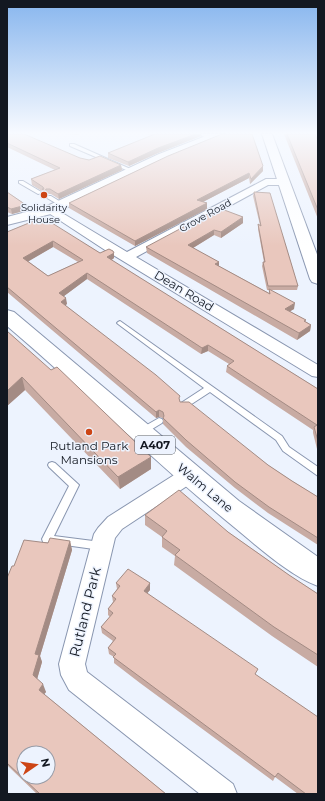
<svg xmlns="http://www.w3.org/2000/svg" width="325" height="801" viewBox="0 0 325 801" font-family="Montserrat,sans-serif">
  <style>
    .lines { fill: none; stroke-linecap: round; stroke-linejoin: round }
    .service-casing { stroke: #8996b0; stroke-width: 2 }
    .minor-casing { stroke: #8996b0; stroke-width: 2 }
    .tertiary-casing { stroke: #8996b0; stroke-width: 2 }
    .primary-casing { stroke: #8996b0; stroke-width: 2 }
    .service { fill: #fff; fill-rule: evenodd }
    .minor { fill: #fff; fill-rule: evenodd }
    .tertiary { fill: #fff; fill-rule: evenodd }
    .primary { fill: #fff; fill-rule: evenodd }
    .wall { fill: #c8aba3; fill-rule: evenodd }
    .shaded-wall { fill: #a38b84 }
    .building { fill: #e9c7bd; stroke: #a38b84; fill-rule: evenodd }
    .poi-dot { fill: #cd4515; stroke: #edf3fe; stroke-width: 1.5 }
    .labels { text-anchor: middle; stroke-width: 3; stroke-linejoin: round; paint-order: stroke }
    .far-poi-label { font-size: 10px; fill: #131821; stroke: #edf3fe }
    .far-street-label { font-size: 10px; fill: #131821; stroke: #edf3fe }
    .shield { fill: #edf3fe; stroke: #545a63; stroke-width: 1 }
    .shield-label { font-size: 11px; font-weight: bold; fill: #131821 }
    .street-label { font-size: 12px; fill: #131821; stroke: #edf3fe }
    .poi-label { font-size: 12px; fill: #131821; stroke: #edf3fe }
    .near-street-label { font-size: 14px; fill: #131821; stroke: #edf3fe }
  </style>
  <rect width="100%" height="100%" fill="#edf3fe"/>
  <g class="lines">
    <g class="service-casing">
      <g id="service">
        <path d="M70,144h4l61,27 -4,1 -61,-26z"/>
        <path d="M19,181h4l20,12 -5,1 -19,-11z"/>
        <path d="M47,196h4l13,8 -5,1 -12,-7z"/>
        <path d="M120,321l162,115 7,11 29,20v9l-35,-25 -7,-11 -66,-48 -23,15h-6l-1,-2 1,-2 23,-15 -86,-64 -1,-1 1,-1z"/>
        <path d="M159,418l3,1 1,2 -1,2 -18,11h-6l-1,-2 1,-2z"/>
        <path d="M52,462l3,1 24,22 -25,51 47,6 4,1 1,3 -1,3 -4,1 -58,-8 -1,-3 27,-53 -20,-19 -1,-2 1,-2z"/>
      </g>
    </g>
    <g class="minor-casing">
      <g id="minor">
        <path d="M201,134h12l4,3 -4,3 -11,-4z"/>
        <path d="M266,179h18l5,3 -5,3h-16l-132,72 182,108v12l-6,-1 -207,-126 -61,-40 6,-3 4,1 73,44z"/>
        <path d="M189,467l7,3 3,5 -3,5 -74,49 -7,9 -30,126 2,8 146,112 4,10h-37l-131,-104 -8,-15 -2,-11 35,-130 4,-6 10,-11 74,-47z"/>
      </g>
    </g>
    <g class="tertiary-casing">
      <g id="tertiary">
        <path d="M211,134h14l-1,2 -57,24 -112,53 -48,12v-8l38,-10 114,-53z"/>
        <path d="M262,134h10l46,123v27l-6,-2 -2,-3z"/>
      </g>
    </g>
    <g class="primary-casing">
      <path id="primary" d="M7,310l7,2 225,189 79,56v29c-28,-10 -61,-40 -84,-59 -79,-64 -150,-136 -227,-201z"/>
    </g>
    <use href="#service" class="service"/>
    <use href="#minor" class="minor"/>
    <use href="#tertiary" class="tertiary"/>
    <use href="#primary" class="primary"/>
  </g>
  <g class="wall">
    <path d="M7,134l73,24 9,2 32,5 1,5 -63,29 -8,-5h-4l-1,2 -3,-1 -1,-4 -10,-6 -1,-6 24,-9 -48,-23z"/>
    <path d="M68,134h12l-2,1z"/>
    <path d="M148,134h53v2l-43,17 -29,13 -21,-8v-5l44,-18z"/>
    <path d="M284,134h31l3,7v78z"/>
    <path d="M263,171l-13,13 -1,-6 -46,24 4,1v6l-72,37 -66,-38v-5z"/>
    <path d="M7,192l19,13 1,5 -15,4 -5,-2z"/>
    <path d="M254,192l44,94 -1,4h-26l23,19 -4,2 21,14 -1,6 -13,9 -150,-87 -1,-6 97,-30v6l-22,15 -7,-3 -21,13 26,14v4l50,27v-3h-2l-5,-24 1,-4h1l-6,-33v-5l2,1 -7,-29z"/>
    <path d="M41,218l59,35 14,5 -3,2 207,129v64l-5,-20v-3l-87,-58 1,-6 2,-2 -21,-13 -7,3 -114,-75 -23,17 3,8 -2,1 115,97 88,63 24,16 26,16v48l-50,-32 -33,-25 -49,-41 -23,-23v-6l-4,-1 -3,1 -149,-126v-60zM53,247l25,15 -30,14 -20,-15z"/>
    <path d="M7,331l144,138 -31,20 -95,-99 -18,16z"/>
    <path d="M145,515l83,17 61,43 29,19v73l-46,-31 -98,-71 1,-9 -13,-9v-10l-17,-12z"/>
    <path d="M70,541l2,9 -32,106 2,6 -5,17 9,13 -2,2 122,100h-129l-30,-29v-187l7,-12 34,-23z"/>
    <path d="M116,583l34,7 -3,3 109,82 62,119h-20l-23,-17 -2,4 -133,-98 -26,-20v-6l-5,-3 -1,-6 5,-7 -11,-8 -1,-6 9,-10 -2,-2v-6l5,-7 -1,-6 5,-7z"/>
  </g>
  <g class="shaded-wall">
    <path d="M196,134h5v2l-43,17 -29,13 -1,-4 30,-14z"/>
    <path d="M121,165l1,5 -63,29 -1,-5z"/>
    <path d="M263,166v5l-13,13 1,-5z"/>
    <path d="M249,173v5l-52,27v-5z"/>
    <path d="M46,189l1,5 -1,2 -1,-5z"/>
    <path d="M207,203v6l-72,37v-5z"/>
    <path d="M26,205l1,5 -15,4 -1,-5z"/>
    <path d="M243,217v6l-22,15v-6z"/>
    <path d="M214,230v5l-26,16v-6z"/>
    <path d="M53,241v6l-29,17 -1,-6z"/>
    <path d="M114,253v5l-6,5 -1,-6z"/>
    <path d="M219,262v6l-4,-4z"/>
    <path d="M87,273v6l-27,20 -1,-6z"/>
    <path d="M66,298l1,6 -5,4 -1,-6z"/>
    <path d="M295,303l-1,6 -10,6 1,-6z"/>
    <path d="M311,325l-1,6 -13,9 2,-7z"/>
    <path d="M208,345v6l-7,3 1,-6z"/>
    <path d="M22,377l3,13 -18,16v-15z"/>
    <path d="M159,410v7l-3,1v-6z"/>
    <path d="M151,457v12l-31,20 -2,-12z"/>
    <path d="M70,541l2,9 -32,106 2,6 -6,21 -3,-8 2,-21z"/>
    <path d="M150,583v7l-6,7v-6z"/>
    <path d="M43,684l3,8 -4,5 -3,-7z"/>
  </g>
  <g class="building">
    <path d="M7,134h17l56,24 9,2 11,-4 21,9 -63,29 -8,-5h-4l-1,2 -3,-2h2l-1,-2 -12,-8 29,-11 -53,-25z"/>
    <path d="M155,134h41l-38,14 -30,14 -20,-9z"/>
    <path d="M222,134h30l11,32 -12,13 -2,-6 -52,27 10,3 -72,38 -66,-38 99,-47z"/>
    <path d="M287,134h28l3,7v69z"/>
    <path d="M7,192l19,13 -15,4 -4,-2z"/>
    <path d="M254,192l16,1 28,93h-30l-5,-24h2l-7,-38 3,2z"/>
    <path d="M219,208l24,9 -22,15 -7,-2 -26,15 31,17 -4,2 55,30 -1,-5 26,14 -10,6 21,11 -2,1 7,4 -12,8 -153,-86z"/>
    <path d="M41,218h3l56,35 9,-4 4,2 1,2 -7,4 211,132v52l-4,-14 3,-2 -90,-59 7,-5 -26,-16 -6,3 -115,-75 -28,20 7,5 -5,4 95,73 24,21 -1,2 1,4h9l79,63 24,16 26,16v41l-49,-31 -34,-25 -49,-42 -23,-22 1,-2 -1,-4 -4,-2 -3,2 -149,-125v-55zM53,241l30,19 -35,16 -25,-18z"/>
    <path d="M7,331l44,39 6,-3 94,90 -33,20 -96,-100 -15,14z"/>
    <path d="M179,490l49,42 61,43 29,19v61l-44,-28 -99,-72 5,-5 -18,-13 5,-6 -22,-16z"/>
    <path d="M50,538l20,3 -35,113 4,1 -6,20 10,9 -4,6 127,104h-126l-33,-31v-185l5,-12h2l10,-26 24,3zM24,753h24v24h-24z"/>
    <path d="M128,569l22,14 -6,8 114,78 -3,5 63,43v77h-12l-28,-21 -3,4 -162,-120 3,-3 -8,-6 8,-10 -15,-11 12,-14 -5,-4 8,-10 -4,-3 8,-10 -4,-3z"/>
  </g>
  <linearGradient id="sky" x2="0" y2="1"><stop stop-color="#88b6ee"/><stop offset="0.54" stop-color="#f7faff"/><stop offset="1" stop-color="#f7faff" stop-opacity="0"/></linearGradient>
  <rect width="325" height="246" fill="url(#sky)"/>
  <g class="poi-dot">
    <circle cx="44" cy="195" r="4"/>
    <circle cx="89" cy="432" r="4"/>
  </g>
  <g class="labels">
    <g class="far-poi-label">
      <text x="44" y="211">Solidarity<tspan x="44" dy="12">House</tspan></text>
    </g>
    <g class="far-street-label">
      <text transform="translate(205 215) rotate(-29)" y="4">Grove Road</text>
    </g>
    <rect class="shield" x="135" y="436" width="40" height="18" rx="3"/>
    <g class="shield-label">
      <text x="155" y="449">A407</text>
    </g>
    <g class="street-label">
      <text transform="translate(184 291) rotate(31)" y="4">Dean Road</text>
      <text transform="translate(205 488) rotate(40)" y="4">Walm Lane</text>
    </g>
    <g class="poi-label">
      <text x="89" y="450">Rutland Park<tspan x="89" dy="14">Mansions</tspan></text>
    </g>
    <g class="near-street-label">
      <text transform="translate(85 612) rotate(-76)" y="5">Rutland Park</text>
    </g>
  </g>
  <rect width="325" height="801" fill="none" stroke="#131821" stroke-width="16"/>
  <g transform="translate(36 765) rotate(77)"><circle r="19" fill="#edf3fe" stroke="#969ba6"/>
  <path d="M0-3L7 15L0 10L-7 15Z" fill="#cd4515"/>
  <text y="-6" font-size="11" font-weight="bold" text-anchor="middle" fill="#131821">N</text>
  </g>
</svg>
